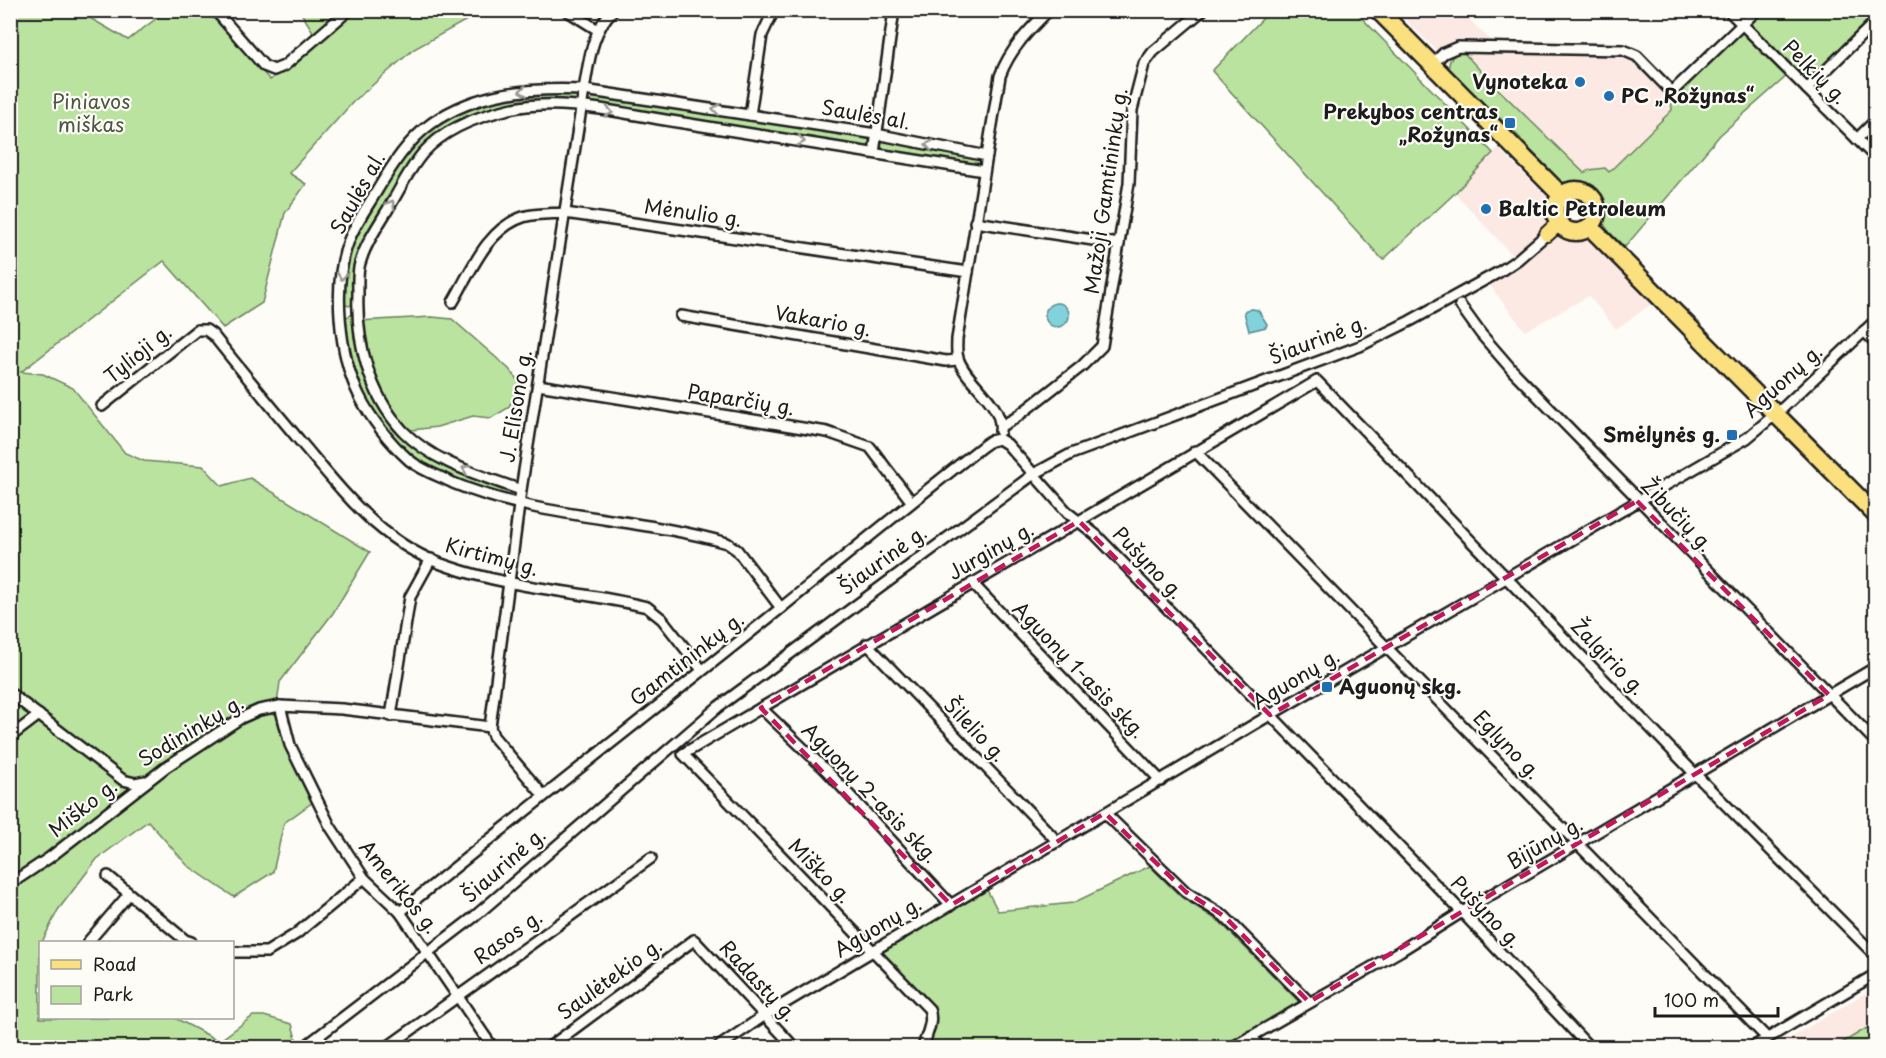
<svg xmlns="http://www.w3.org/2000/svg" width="1886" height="1058" viewBox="0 0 1886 1058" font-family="'Playpen Sans',sans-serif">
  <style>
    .built { fill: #fce9e3 }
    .green { fill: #bae39f; stroke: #6b805e; stroke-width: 1.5 }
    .water { fill: #82d2dc; stroke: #59898f; stroke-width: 1.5 }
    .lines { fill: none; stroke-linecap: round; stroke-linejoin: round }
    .street-casing { stroke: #1c1c1c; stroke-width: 14 }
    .primary-casing { stroke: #1c1c1c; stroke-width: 18 }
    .highway-casing { stroke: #1c1c1c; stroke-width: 21 }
    .street { stroke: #fdfcf7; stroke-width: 9 }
    .primary { stroke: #fbe080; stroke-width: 14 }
    .highway { stroke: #fbe080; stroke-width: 16 }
    .oneway { stroke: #989794 }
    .marked { fill: none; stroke: #c2185b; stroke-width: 4.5; stroke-dasharray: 12 8; stroke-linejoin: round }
    .poi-dot { fill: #1f6fb2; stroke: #fdfcf7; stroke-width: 2 }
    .labels { text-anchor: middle; stroke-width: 4.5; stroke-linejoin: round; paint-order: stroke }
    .street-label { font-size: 20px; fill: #1c1c1c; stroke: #fdfcf7 }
    .poi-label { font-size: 20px; font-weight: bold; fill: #1c1c1c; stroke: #fdfcf7; text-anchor: end }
    .park-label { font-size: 20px; fill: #4b5843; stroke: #fdfcf7 }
  </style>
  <rect width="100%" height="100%" fill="#fdfcf7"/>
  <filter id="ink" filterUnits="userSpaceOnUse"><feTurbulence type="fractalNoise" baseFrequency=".0167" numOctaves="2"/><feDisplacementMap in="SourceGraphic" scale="12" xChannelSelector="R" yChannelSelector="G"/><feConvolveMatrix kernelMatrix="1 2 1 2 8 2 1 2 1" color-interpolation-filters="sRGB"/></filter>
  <g filter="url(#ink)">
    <g class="built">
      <path d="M1397,11h64l42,42 118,1 8,3 42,43 1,9 -63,63 -25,1 -121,-121 -12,6 -2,5z"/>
      <path d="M1498,148l56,56 -3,18 10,12h16l13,6 63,63 -37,26 -27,-33 -64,35 -44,-57 31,-19 -57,-62z"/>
      <path d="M1875,987v60h-100z"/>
    </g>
    <g class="green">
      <path d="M1271,10l84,1 138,142 -38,40 -72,67 -171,-189z"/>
      <path d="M10,11h68l50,29 38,-29h41l63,69 46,-34 -4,-16 -11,-17 3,-2h174l-11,9 -53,29 -61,53 -64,71 17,11 -21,29 -23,90 -39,25 -59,-67 -143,111 22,2 30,14 52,65 19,8 59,5 19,20 28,-8 120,74 -37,61 -53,69 -4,30 3,16 34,74 -29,21 -11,49 -39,25 -47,-32 -39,-44 -51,38 -39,51 -16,32h-2v76h135l44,23 34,-25h11l28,8 4,15 -11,8h-274z"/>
      <path d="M1763,11h112v2l-66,66 -13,-11 -76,67 -95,112c-6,-6 -20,-16 -22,-26 -1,-6 2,-12 1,-19 -5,-21 -28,-19 -44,-20l-29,-28 -11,-16 -20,-20 -16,-12 -35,-38c-1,-10 5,-14 14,-16l29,31 92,90 5,-3 16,-2 4,4 63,-62 -1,-10z"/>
      <path d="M577,93l3,6 -3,4 -93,11 -62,36 -61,99 -6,53 -6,4 -6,-2 2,-38 6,-24 47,-79 19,-25 41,-27 54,-16z"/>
      <path d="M592,94l273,43 4,3 1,6 -3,3 -278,-45 -1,-7z"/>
      <path d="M882,140l96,17 3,5 -6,5 -93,-14 -4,-5 1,-6z"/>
      <path d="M351,315l3,2 10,44 37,70 33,26 84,35 -1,8c-30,-8 -60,-16 -87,-31 -40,-21 -75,-74 -83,-119 -1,-10 -2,-21 -3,-32z"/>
      <path d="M432,317l20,2 57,50 10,13v8l-11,18 -17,10 -18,-2 -36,11 -34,4 -28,-41 -17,-69z"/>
      <path d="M1150,866l31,31 39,25 79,80 -75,45h-298l8,-30 -1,-10 -54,-56 108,-61 11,21 75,-8z"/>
      <path d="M1872,1025h3v22h-40z"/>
    </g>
    <g class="water">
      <circle cx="1057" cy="315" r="12"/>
      <path d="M1252,309l6,1 9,14 -1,3 -17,4 -5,-19 2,-2z"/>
    </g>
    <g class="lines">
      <g class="street-casing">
        <g id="street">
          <path d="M215,10l49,56 10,4 10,-4 65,-56"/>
          <path d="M566,10l32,20"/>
          <path d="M1728,10l148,148"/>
          <path d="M1431,65l13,-12 14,-6 165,3 14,6 35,36 85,-82"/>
          <path d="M1807,89l69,-68"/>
          <path d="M750,115l12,-80 12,-25"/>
          <path d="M1857,139l19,-19"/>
          <path d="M874,153l20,-143"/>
          <path d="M975,222l144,22"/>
          <path d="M453,302c18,-31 34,-73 70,-85 13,-4 29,-3 42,-4l403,59"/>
          <path d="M1460,305l21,29 32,37 363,371"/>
          <path d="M681,316l265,45 12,-1"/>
          <path d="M1864,331l12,12"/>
          <path d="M538,385l289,47 43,15 41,54"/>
          <path d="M102,406l95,-76h9l7,5c30,38 61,75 92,112 43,51 80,99 145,120 64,22 132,24 197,40l15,12 40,51"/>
          <path d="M1001,426l13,-7 68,-53 20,-20 27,-163 3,-73 12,-46 9,-12 50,-42"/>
          <path d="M1000,431c4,-28 -35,-49 -42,-73 -2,-6 -1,-12 -1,-19l43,-263c10,-27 29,-46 49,-66"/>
          <path d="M999,439l8,5 61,69 28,22 366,377 128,136"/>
          <path d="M1195,451l572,587"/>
          <path d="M521,490c-41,-15 -87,-27 -118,-59 -34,-37 -47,-89 -45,-137 0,-10 -1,-21 2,-31 6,-21 20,-40 31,-59 10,-17 19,-36 32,-51 21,-24 56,-37 86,-44 52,-12 110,4 162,12 105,16 209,33 313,50"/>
          <path d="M972,583l189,198"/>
          <path d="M781,608l-44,-58 -10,-7c-90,-26 -187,-24 -274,-60 -14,-7 -32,-13 -44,-23 -19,-17 -39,-42 -50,-65 -20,-40 -27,-112 -10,-155 7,-18 19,-34 29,-51 15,-25 30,-49 54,-66 46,-32 98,-35 152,-33l292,44 111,22"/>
          <path d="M867,644l191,198"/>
          <path d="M10,693l113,87 12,3 10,-2"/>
          <path d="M280,706l10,39 40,81 34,52 36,34 93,136"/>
          <path d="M761,708l66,63 124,134"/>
          <path d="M391,716l19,-119 21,-38"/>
          <path d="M10,737l29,-22"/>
          <path d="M543,795l-50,-59 -3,-9 31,-237 63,-400c5,-28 7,-58 29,-80"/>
          <path d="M1105,813l81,79 38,24 85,86"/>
          <path d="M108,876l77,64 6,2"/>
          <path d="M10,884l39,-26 117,-91 75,-49 18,-8 21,-4 62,3 148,18"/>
          <path d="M400,912c126,-103 254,-202 381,-304 67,-54 134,-109 202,-162l7,-5 9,-2"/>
          <path d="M88,942l41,-48"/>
          <path d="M232,952h35l29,-18 68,-56"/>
          <path d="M1251,1036l10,12"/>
          <path d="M303,1048l171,-131 244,-210 316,-233 37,-20 19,-7 270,-101 50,-25 89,-49 18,-12 30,-26"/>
          <path d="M386,1048l265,-190"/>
          <path d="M548,1048l146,-108 101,108"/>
          <path d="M717,1048l48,-33 505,-300 477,-277 37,-31 92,-87"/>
          <path d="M923,1048c3,-14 11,-25 6,-39l-246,-255 634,-373 377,392 182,183"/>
          <path d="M1231,1048l169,-97 62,-39 414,-245"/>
          <path d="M1751,1048l125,-74"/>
        </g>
      </g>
      <g class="primary-casing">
        <path id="primary" d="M1547,234l12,-11"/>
      </g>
      <g class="highway-casing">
        <g id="highway">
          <path d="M1378,10l184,186"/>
          <circle cx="1576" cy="211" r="21"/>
          <path d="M1590,227l286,288"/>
        </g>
      </g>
      <use href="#street" class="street"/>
      <use href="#primary" class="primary"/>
      <use href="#highway" class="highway"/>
    </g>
    <defs><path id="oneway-chevron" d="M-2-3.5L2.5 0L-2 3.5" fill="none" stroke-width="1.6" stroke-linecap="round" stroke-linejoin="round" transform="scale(1.5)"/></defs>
    <g class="oneway">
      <use href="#oneway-chevron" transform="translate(523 91) rotate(173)"/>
      <use href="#oneway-chevron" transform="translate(716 109) rotate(-172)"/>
      <use href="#oneway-chevron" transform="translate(609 112) rotate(9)"/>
      <use href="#oneway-chevron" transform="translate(801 141) rotate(9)"/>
      <use href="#oneway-chevron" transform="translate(929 145) rotate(-169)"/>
      <use href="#oneway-chevron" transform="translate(391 204) rotate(-61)"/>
      <use href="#oneway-chevron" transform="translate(342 276) rotate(95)"/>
      <use href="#oneway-chevron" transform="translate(466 469) rotate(-158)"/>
    </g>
  </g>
  <path class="marked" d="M1637,501l192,194 -520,307 -85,-86 -38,-24 -81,-79 -154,92 -190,-197 318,-187 191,194z"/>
  <g class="poi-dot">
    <circle cx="1580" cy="82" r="6"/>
    <circle cx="1609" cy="96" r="6"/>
    <rect x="1504" y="117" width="12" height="12" rx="3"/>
    <circle cx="1486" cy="209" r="6"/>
    <rect x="1726" y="429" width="12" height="12" rx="3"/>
    <rect x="1321" y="681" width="12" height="12" rx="3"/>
  </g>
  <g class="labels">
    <g class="street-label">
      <text transform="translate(1815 72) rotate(45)" y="7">Pelkių g.</text>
      <text transform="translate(866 115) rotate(10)" y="7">Saulės al.</text>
      <text transform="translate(1106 191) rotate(-82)" y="7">Mažoji Gamtininkų g.</text>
      <text transform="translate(358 193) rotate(-61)" y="7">Saulės al.</text>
      <text transform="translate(693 213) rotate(8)" y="7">Mėnulio g.</text>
      <text transform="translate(823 321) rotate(10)" y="7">Vakario g.</text>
      <text transform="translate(1318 340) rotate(-21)" y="7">Šiaurinė g.</text>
      <text transform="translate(138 354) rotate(-39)" y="7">Tylioji g.</text>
      <text transform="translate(1783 381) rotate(-42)" y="7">Aguonų g.</text>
      <text transform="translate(741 400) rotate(9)" y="7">Paparčių g.</text>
      <text transform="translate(516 406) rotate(-81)" y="7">J. Elisono g.</text>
      <text transform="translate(1677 515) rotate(46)" y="7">Žibučių g.</text>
      <text transform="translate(991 551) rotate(-30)" y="7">Jurginų g.</text>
      <text transform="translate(492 557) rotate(15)" y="7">Kirtimų g.</text>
      <text transform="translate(883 560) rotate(-36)" y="7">Šiaurinė g.</text>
      <text transform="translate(1148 563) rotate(46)" y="7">Pušyno g.</text>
      <text transform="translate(1608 657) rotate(46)" y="7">Žalgirio g.</text>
      <text transform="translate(687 659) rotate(-38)" y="7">Gamtininkų g.</text>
      <text transform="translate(1079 670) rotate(46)" y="7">Aguonų 1-asis skg.</text>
      <text transform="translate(1296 679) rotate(-31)" y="7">Aguonų g.</text>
      <text transform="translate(975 730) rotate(46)" y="7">Šilelio g.</text>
      <text transform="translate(191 731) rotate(-31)" y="7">Sodininkų g.</text>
      <text transform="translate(1507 745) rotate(46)" y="7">Eglyno g.</text>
      <text transform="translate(870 793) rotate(46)" y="7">Aguonų 2-asis skg.</text>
      <text transform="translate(83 808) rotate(-38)" y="7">Miško g.</text>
      <text transform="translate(1545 843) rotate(-30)" y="7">Bijūnų g.</text>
      <text transform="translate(504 865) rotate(-41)" y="7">Šiaurinė g.</text>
      <text transform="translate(820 871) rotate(46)" y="7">Miško g.</text>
      <text transform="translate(399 887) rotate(51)" y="7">Amerikos g.</text>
      <text transform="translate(1486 912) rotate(46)" y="7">Pušyno g.</text>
      <text transform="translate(878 927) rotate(-31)" y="7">Aguonų g.</text>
      <text transform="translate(508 937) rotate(-35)" y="7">Rasos g.</text>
      <text transform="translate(610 979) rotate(-36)" y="7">Saulėtekio g.</text>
      <text transform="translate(758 981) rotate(47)" y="7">Radastų g.</text>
    </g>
    <g class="poi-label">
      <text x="1568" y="89">Vynoteka</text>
      <text x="1621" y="103" text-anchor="start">PC „Rožynas“</text>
      <text x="1498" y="119">Prekybos centras<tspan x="1498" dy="23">„Rožynas“</tspan></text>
      <text x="1498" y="216" text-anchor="start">Baltic Petroleum</text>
      <text x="1720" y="442">Smėlynės g.</text>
      <text x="1339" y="694" text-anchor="start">Aguonų skg.</text>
    </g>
    <g class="park-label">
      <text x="91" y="109">Piniavos<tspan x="91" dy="23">miškas</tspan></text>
    </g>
  </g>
  <rect width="1886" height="1058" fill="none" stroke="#fdfcf7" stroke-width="36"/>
  <rect x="18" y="18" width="1850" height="1022" fill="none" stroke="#1c1c1c" stroke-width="2" filter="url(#ink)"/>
  <rect x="39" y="941" width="195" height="78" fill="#fdfcf7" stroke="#a3a29f" stroke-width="1.5"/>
  <rect x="51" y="960" width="30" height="9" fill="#fbe080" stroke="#a3a29f" stroke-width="1.5"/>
  <text x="93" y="971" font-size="18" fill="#1c1c1c">Road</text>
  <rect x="51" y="986" width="30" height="18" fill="#bae39f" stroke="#a3a29f" stroke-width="1.5"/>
  <text x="93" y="1001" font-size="18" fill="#1c1c1c">Park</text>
  <path d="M1655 1007v9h123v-9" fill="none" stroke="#1c1c1c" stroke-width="3"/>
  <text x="1664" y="1007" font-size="18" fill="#1c1c1c" stroke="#fdfcf7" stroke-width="4.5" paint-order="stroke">100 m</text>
</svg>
